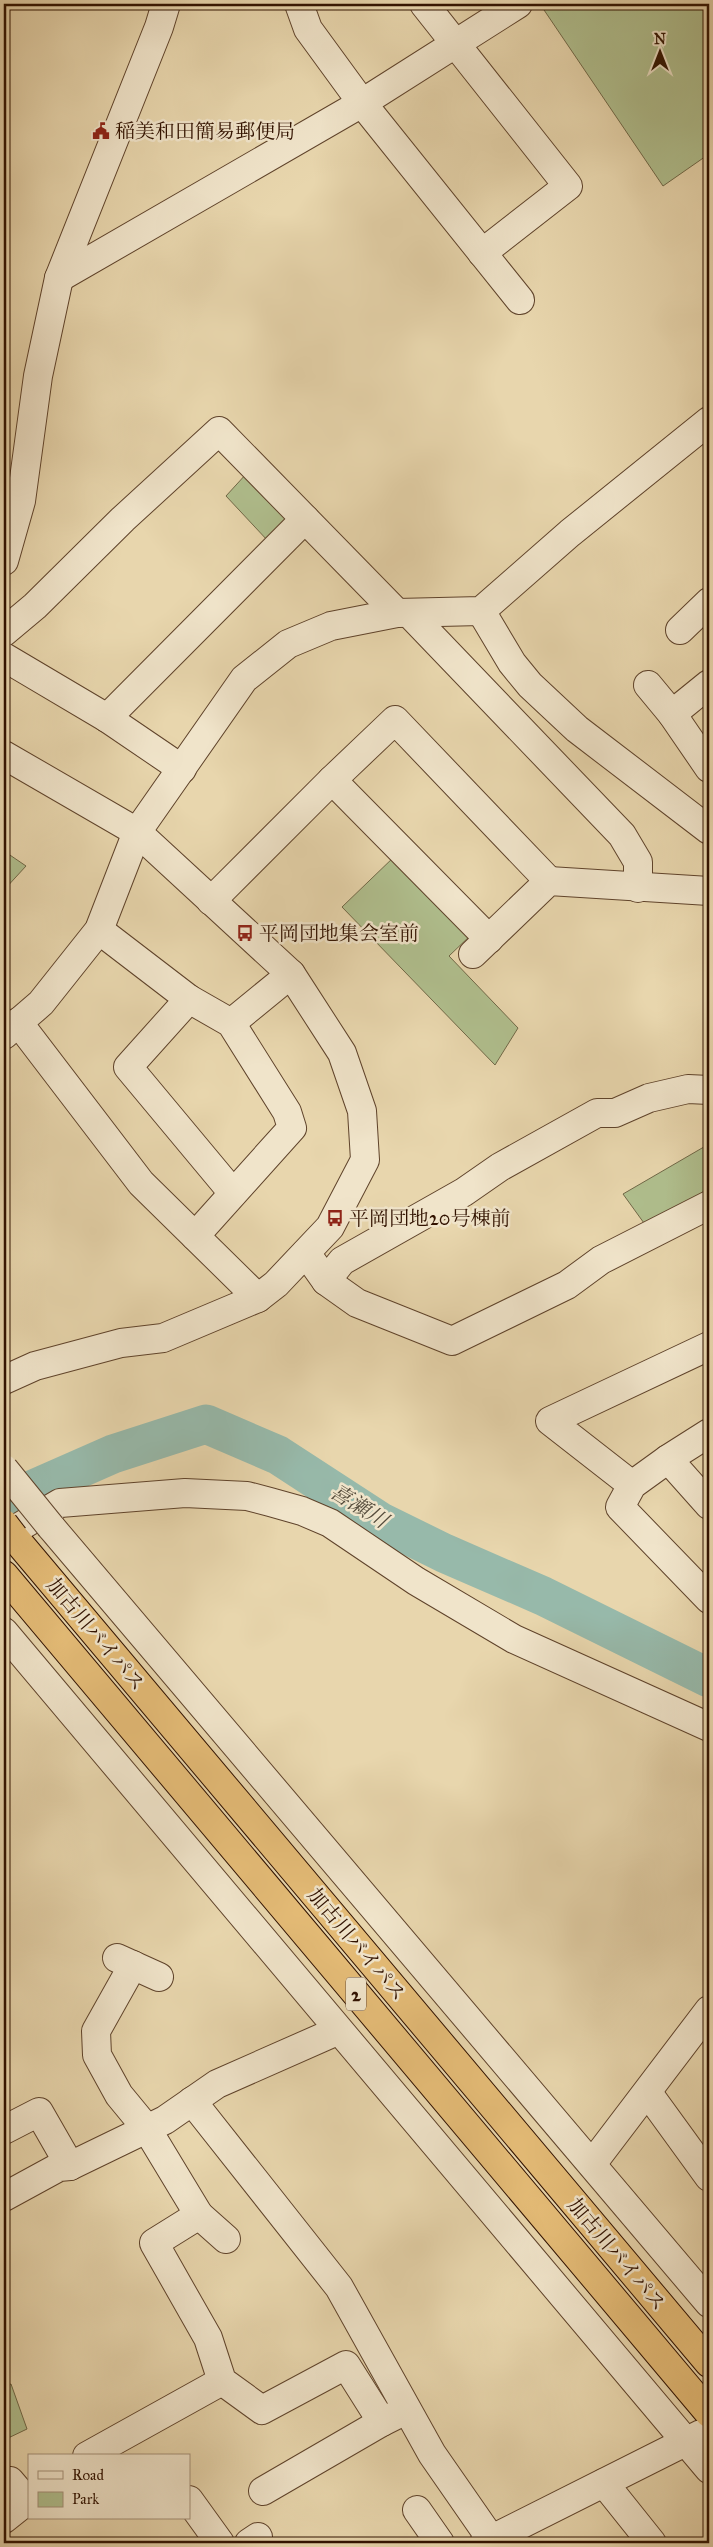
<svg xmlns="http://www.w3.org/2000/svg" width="713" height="2547" viewBox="0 0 713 2547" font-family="'IM FELL Great Primer','Noto Serif JP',serif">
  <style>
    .green { fill: #b0bf8e; stroke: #706847 }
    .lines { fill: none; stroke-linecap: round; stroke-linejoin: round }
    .river { stroke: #97b9aa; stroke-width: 39 }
    .minor-casing { stroke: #5f432b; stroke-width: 30 }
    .highway-casing { stroke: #311200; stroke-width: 30 }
    .minor { stroke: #f0e4ca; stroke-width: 28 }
    .highway { stroke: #e4bb76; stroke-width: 28 }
    .minor-bridge-casing { stroke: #5f432b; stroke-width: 30; stroke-linecap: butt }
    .highway-bridge-casing { stroke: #311200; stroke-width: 30; stroke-linecap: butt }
    .minor-bridge { stroke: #f0e4ca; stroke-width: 28 }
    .highway-bridge { stroke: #e4bb76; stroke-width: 28 }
    .labels { text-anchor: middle; stroke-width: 5; stroke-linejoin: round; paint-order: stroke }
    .shield { fill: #f0e4ca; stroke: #6a513d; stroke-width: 1 }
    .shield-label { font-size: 19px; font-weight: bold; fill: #311200 }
    .poi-label { font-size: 20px; fill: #311200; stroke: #f0e4ca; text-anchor: start }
    .street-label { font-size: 20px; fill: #311200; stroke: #f0e4ca }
    .water-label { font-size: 21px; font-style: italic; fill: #554c3c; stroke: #f0e4ca }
  </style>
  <rect width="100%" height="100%" fill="#e8d6ad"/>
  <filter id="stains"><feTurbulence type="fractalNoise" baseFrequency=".004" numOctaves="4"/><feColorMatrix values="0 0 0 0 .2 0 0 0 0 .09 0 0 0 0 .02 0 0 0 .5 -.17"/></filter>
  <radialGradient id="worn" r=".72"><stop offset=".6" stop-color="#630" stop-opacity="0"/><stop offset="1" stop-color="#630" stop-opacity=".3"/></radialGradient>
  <g class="green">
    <path d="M547,4h161l1,150 -46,32 -121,-179z"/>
    <path d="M247,473l43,44 -22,24 -42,-45z"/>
    <path d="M4,851l22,15 -22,24z"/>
    <path d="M396,855l76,79 -23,22 69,72 -23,37 -153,-158z"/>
    <path d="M709,1144v37l-5,3 5,8 -60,38 -26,-36z"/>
    <path d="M11,2384l16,45 -23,11v-54z"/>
  </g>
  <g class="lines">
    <path class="river" d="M4,1502l109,-48 93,-30 72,31 103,67 63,31 99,43 166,82"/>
    <g class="minor-casing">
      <g id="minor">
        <path d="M299,4l9,25 54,74 158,197"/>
        <path d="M424,4l144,182 -86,67"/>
        <path d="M59,278l303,-175 156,-99"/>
        <path d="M4,561l17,-60 17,-125 21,-98 100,-251 7,-23"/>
        <path d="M481,611l31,52 18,22 47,44 132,101"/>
        <path d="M410,614l212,221 16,27v26"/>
        <path d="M680,630l29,-28"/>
        <path d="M4,632l31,-26 88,-87 96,-88 178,182"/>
        <path d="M4,657l103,61 75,51"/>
        <path d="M709,684l-37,30 37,54"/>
        <path d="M648,685l24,29"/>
        <path d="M107,718l198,-199"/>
        <path d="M4,755l133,77 154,142 51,79 20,58 3,49 -35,67 -54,57 -18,14 -95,40 -42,5 -86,23 -31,14"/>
        <path d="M332,780l157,159"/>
        <path d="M211,901l121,-121 63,-60 154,161"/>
        <path d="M99,930l90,69 -61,68 105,126"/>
        <path d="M473,954l76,-73 160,10"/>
        <path d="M189,999l42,24 56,89 5,16 -97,108"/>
        <path d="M18,1022l123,161 117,115"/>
        <path d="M231,1023l60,-49"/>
        <path d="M4,1035l37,-32 58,-73 38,-98 107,-153 44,-35 43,-18 66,-13 84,-2 89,-78 139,-112"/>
        <path d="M306,1253l20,28 31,22 95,38 115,-56 34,-25 108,-55"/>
        <path d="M326,1281l16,-20 122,-69 36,-25 97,-54h18l34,-15 39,-9 21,1"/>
        <path d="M709,1433l-41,26 41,46"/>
        <path d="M668,1459l-36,26 -12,22 89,92"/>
        <path d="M632,1485l-82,-64 159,-75"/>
        <path d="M51,1527l658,776"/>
        <path d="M4,1536l56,-33 125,-10 62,3 23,6 32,9 28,12 86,58 98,58 195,88"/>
        <path d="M4,1632l705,837"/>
        <path d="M117,1958l42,19"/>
        <path d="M133,1965l-37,66 1,24 22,40 28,34 52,86 -45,28 54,95 14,43 40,29 84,-45 36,57 24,-12"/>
        <path d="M648,2093l61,84"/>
        <path d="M192,2101l147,186 93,167 59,85"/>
        <path d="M4,2130l35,-18 31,54"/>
        <path d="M592,2164l117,-154"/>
        <path d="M4,2197l55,-30 11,-1 95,-46 52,-36 120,-53"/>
        <path d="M199,2215l27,24"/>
        <path d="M87,2456l135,-75"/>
        <path d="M10,2481l17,20"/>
        <path d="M604,2483l48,60"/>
        <path d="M263,2491l119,-69"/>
        <path d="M189,2500l31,43"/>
        <path d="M417,2510l23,33"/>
        <path d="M4,2519l25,-20"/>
        <path d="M249,2543l9,-6"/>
        <path d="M484,2543l217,-109"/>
      </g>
    </g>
    <g class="highway-casing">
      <g id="highway">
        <path d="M14,1537l695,826"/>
        <path d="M4,1575l705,838"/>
      </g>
    </g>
    <use href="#minor" class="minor"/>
    <use href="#highway" class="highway"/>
    <g class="minor-bridge-casing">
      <path id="minor-bridge" d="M4,1469l47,58"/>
    </g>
    <g class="highway-bridge-casing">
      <path id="highway-bridge" d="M4,1524l10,13"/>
    </g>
    <use href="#minor-bridge" class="minor-bridge"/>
    <use href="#highway-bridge" class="highway-bridge"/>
  </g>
  <defs>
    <g id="civic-bare" transform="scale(1.35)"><path d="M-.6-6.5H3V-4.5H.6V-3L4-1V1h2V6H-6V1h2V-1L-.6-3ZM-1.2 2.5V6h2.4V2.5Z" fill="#8f2418" stroke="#f0e4ca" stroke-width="2.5" paint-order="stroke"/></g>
    <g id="bus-bare" transform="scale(1.35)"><path d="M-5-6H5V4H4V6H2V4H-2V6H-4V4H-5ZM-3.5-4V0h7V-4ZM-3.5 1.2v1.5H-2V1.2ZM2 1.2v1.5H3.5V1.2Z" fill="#8f2418" stroke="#f0e4ca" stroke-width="2.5" paint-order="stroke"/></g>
  </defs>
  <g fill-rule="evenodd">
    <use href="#civic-bare" x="101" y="131"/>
    <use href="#bus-bare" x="245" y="933"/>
    <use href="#bus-bare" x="335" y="1218"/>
  </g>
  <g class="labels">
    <rect class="shield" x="346" y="1977.5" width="20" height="33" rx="4"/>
    <g class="shield-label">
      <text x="356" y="2001">2</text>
    </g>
    <g class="poi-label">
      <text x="115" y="138">稲美和田簡易郵便局</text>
      <text x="259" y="940">平岡団地集会室前</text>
      <text x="349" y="1225">平岡団地20号棟前</text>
    </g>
    <g class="street-label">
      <text transform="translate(96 1634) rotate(50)" y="7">加古川バイパス</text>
      <text transform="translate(357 1944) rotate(50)" y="7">加古川バイパス</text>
      <text transform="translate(617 2254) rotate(50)" y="7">加古川バイパス</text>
    </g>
    <g class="water-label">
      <text transform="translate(359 1506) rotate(32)" y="7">喜瀬川</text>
    </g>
  </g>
  <rect width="713" height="2547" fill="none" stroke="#e8d6ad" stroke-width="20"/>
  <rect x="5" y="5" width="703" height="2537" fill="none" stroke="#311200" stroke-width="2.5"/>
  <rect x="10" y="10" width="693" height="2527" fill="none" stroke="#311200"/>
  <rect x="28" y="2454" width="162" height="65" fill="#f0e4ca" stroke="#a49079"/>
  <rect x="38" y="2471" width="25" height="8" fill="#f0e4ca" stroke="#a49079"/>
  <text x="72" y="2480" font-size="15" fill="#311200">Road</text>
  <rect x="38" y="2492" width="25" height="15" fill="#b0bf8e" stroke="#a49079"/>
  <text x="72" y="2504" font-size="15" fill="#311200">Park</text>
  <g transform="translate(660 52)" stroke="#f0e4ca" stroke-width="4" paint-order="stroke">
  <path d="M0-4L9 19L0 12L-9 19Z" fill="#311200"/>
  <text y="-8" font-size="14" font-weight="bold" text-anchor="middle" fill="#311200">N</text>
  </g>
  <rect width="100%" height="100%" filter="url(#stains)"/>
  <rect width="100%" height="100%" fill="url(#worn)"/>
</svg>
